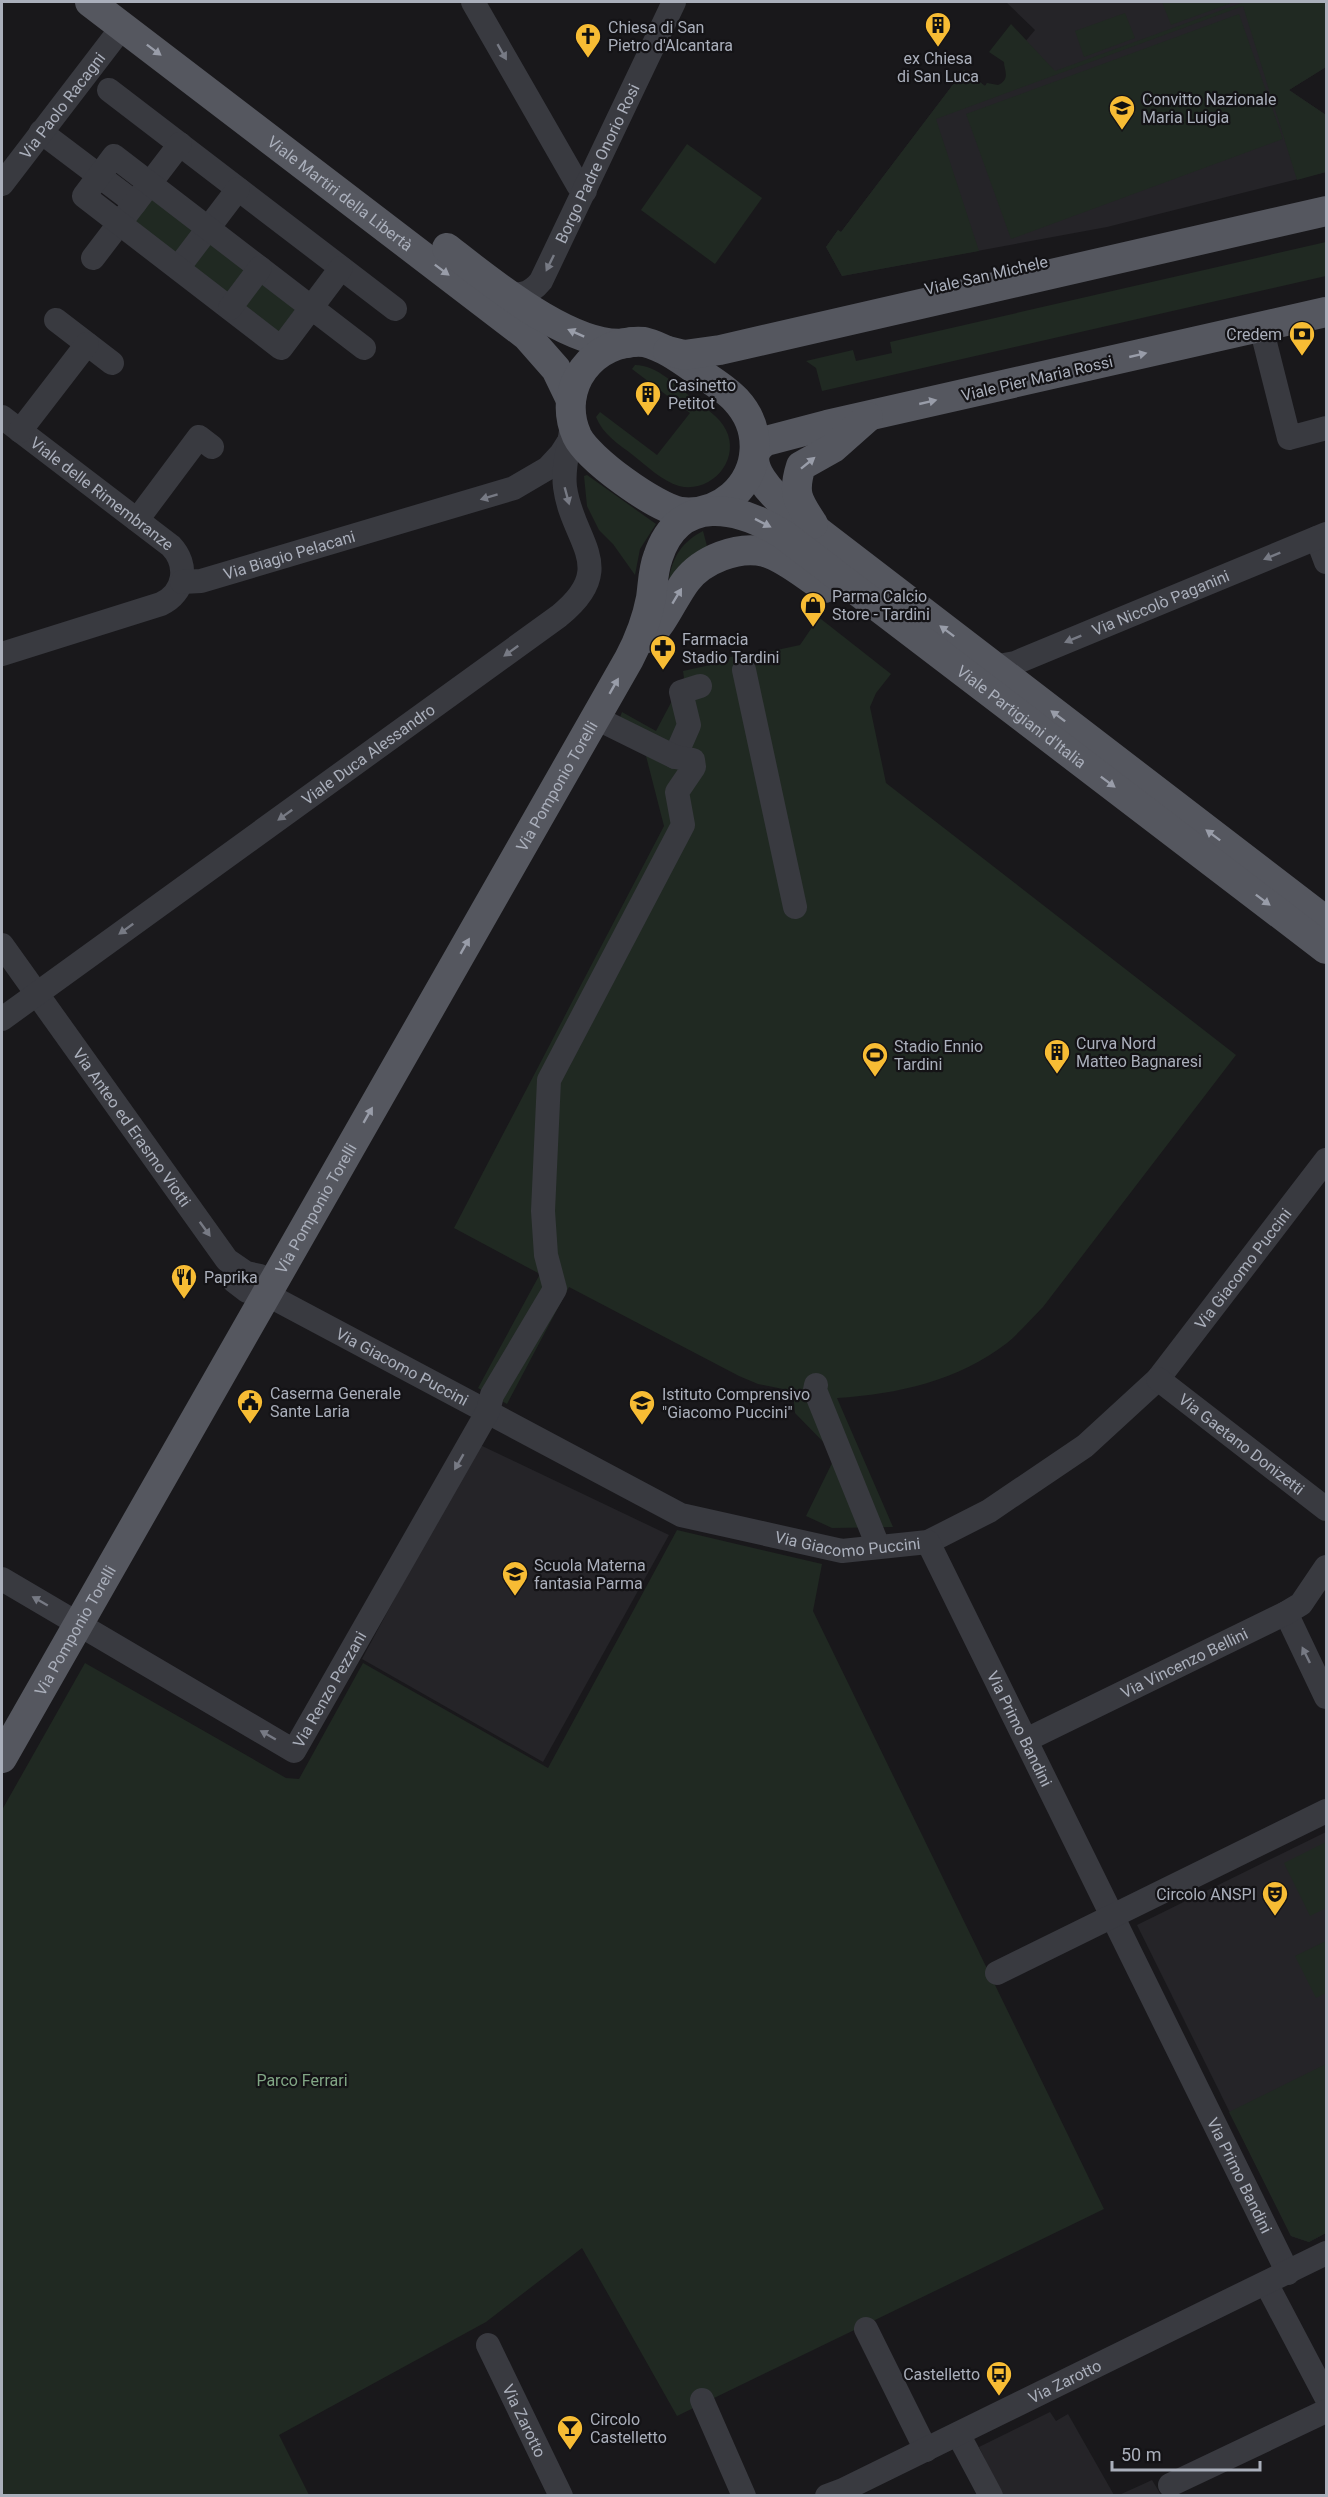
<svg xmlns="http://www.w3.org/2000/svg" width="1328" height="2497" viewBox="0 0 1328 2497" font-family="Roboto,sans-serif">
  <style>
    .built { fill: #252428 }
    .green { fill: #202922 }
    .lines { fill: none; stroke-linecap: round; stroke-linejoin: round }
    .minor { stroke: #393a40; stroke-width: 24 }
    .major { stroke: #55575f; stroke-width: 30 }
    .oneway { fill: #999da9 }
    .oneway2 { fill: #777a84 }
    .labels { text-anchor: middle; stroke-width: 4.5; stroke-linejoin: round; paint-order: stroke }
    .poi-label { font-size: 16px; fill: #aaafbb; stroke: #141316; text-anchor: start }
    .street-label { font-size: 16px; fill: #aaafbb; stroke: #141316 }
    .park-label { font-size: 16px; fill: #81a685; stroke: #141316 }
  </style>
  <rect width="100%" height="100%" fill="#19181b"/>
  <g class="built">
    <path d="M1006,2h320v65l-37,23 37,25v57l-219,55 -265,49 -16,-29 12,-17 3,2 123,-162 21,16 2,-3 13,6 7,-10 1,-17 27,-32z"/>
    <path d="M478,1444l191,91 -126,227 -181,-103z"/>
    <path d="M1326,1832v401l-17,9 -18,-6 -154,-311z"/>
    <path d="M1050,2412l6,9 12,-7 46,81h-112l-23,-48z"/>
    <path d="M1152,2480l9,15h-42l20,-9z"/>
  </g>
  <g class="green">
    <path d="M1162,2h72l-63,23z"/>
    <path d="M1244,2h82v65l-37,23 37,25v57l-29,8 -54,-174 -307,113 43,132 -137,25 -16,-29 12,-17 3,2 123,-162 21,16 2,-3 11,2c13,-6 6,-15 6,-23l-15,-10 22,-28 44,47z"/>
    <path d="M1125,13l10,25 -51,19 -9,-26z"/>
    <path d="M1239,14l44,125 -272,100 -45,-125z"/>
    <path d="M687,144l75,54 -47,66 -74,-54z"/>
    <path d="M154,191l47,36 -26,34 -47,-36z"/>
    <path d="M211,235l43,33 -26,34 -43,-32z"/>
    <path d="M1326,242v34l-504,115 -6,-23 -10,-7 47,-11 3,11 36,-8 -2,-11z"/>
    <path d="M262,274l43,33 -26,34 -43,-33z"/>
    <path d="M635,365c22,0 42,21 58,34 12,9 26,17 33,31 15,30 -15,64 -47,56 -17,-5 -32,-20 -45,-30 -15,-12 -31,-21 -38,-39l4,-5 57,43 33,-42 -58,-44z"/>
    <path d="M587,475l69,49 -16,25 -5,26 -22,-31 -14,-14 -12,-24 -3,-30z"/>
    <path d="M703,531l5,19 -39,29c3,-22 14,-38 34,-48z"/>
    <path d="M821,619l70,55 -15,19 -6,14 16,76 350,272 -193,252c-12,12 -23,25 -36,36 -49,38 -109,51 -170,55l56,129 -61,1 -26,-12 30,-61 -41,-42 -2,-22 -35,-7 -19,-8 -170,-89 -62,117 -29,-16 62,-114 -86,-46 210,-402 -19,-74 -32,-16 9,-24 34,19 28,-53 -1,-7 45,-10 2,-4 17,-2v-2l7,-1 4,2 42,-9 17,-25z"/>
    <path d="M677,1530l145,34 -9,47 291,598 -427,207 -95,-168 -96,74 -207,113 30,60 -307,1v-686l83,-147 201,115 13,1 64,-116 185,105z"/>
    <path d="M1326,1842v66l-16,8 -26,-53z"/>
    <path d="M1326,1941v52l-10,5 -21,-42z"/>
    <path d="M1326,2064v169l-17,9 -18,-6 -62,-124z"/>
  </g>
  <g class="lines">
    <g class="minor">
      <path d="M473,2l105,183 7,6"/>
      <path d="M109,90l286,219"/>
      <path d="M41,132l94,71"/>
      <path id="s1" d="M2,184l121,-158"/>
      <path d="M93,258l87,-114"/>
      <path d="M178,268l60,-79"/>
      <path d="M341,268l-60,80 -197,-152 30,-40 250,192"/>
      <path id="s2" d="M500,288c15,10 29,8 41,-7l133,-279"/>
      <path d="M230,308l30,-40"/>
      <path d="M56,320l56,43"/>
      <path d="M1261,327l28,111 37,-10"/>
      <path id="s3" d="M2,417l169,129c18,19 14,47 -10,58l-159,50"/>
      <path d="M20,431l67,-87"/>
      <path d="M137,520l62,-83 13,10"/>
      <path d="M1317,538l9,24"/>
      <path id="s4" d="M182,582l19,-1 313,-93 34,-20 13,-14 7,-11"/>
      <path id="s5" d="M993,667l22,-4 311,-129"/>
      <path d="M744,670l51,237"/>
      <path d="M675,757l14,-32 -8,-33 19,-6"/>
      <path id="s6" d="M2,945l225,315 19,13 14,3"/>
      <path id="s7" d="M2,1019l557,-403c61,-49 13,-74 6,-129 -3,-24 7,-46 7,-69"/>
      <path id="s8" d="M234,1281l13,10 19,3 415,221 161,36 86,-9 61,-31 96,-65 73,-67 168,-219"/>
      <path id="s9" d="M1158,1379l168,130"/>
      <path d="M816,1385l-1,5 63,156"/>
      <path id="s10" d="M928,1542l360,731"/>
      <path id="s11" d="M2,1579l292,172 194,-340 4,-16 63,-106 -9,-34 -3,-44 6,-131 134,-255 -6,-33 17,-25 -1,-7 -18,-3 -79,-39"/>
      <path d="M1286,1613l40,84"/>
      <path id="s12" d="M1026,1740l260,-127 15,-9 25,-37"/>
      <path d="M997,1973l329,-162"/>
      <path d="M1266,2283l60,114"/>
      <path d="M866,2329l60,121"/>
      <path id="s13" d="M488,2345l73,151"/>
      <path d="M702,2400l42,96"/>
      <path d="M958,2434l33,62"/>
      <path d="M1170,2485l156,-74"/>
      <path id="s14" d="M827,2496l16,-6 483,-237"/>
    </g>
    <g class="major">
      <path id="s15" d="M90,2l437,334 29,33 15,31"/>
      <path d="M447,248c41,32 132,108 186,94"/>
      <path d="M1326,312l-499,113 -61,16c-33,19 12,59 28,72l532,408"/>
      <path d="M644,342c20,5 35,16 52,28 13,9 29,18 40,30 26,28 25,70 -4,96 -15,13 -32,18 -51,16 -25,-4 -93,-53 -104,-76 -22,-49 17,-98 67,-94z"/>
      <path d="M668,351l16,4 36,-5 606,-139"/>
      <path d="M813,524c-15,-23 -21,-30 -12,-58l32,-18 35,-31"/>
      <path d="M647,638c17,-15 25,-38 39,-57 16,-21 52,-36 79,-29 21,6 42,25 60,36"/>
      <path id="s16" d="M2,1758l627,-1099c10,-19 18,-40 22,-61 2,-14 2,-28 7,-41 21,-65 81,-50 126,-22l542,414"/>
    </g>
  </g>
  <defs><path id="oneway-solid" d="M-6-.8H1V-3.2L6.5 0L1 3.2V.8H-6Z" transform="scale(1.5)"/></defs>
  <g class="oneway">
    <use href="#oneway-solid" transform="translate(154 50) rotate(37)"/>
    <use href="#oneway-solid" transform="translate(442 270) rotate(37)"/>
    <use href="#oneway-solid" transform="translate(576 333) rotate(-156)"/>
    <use href="#oneway-solid" transform="translate(1138 355) rotate(-13)"/>
    <use href="#oneway-solid" transform="translate(928 402) rotate(-13)"/>
    <use href="#oneway-solid" transform="translate(808 463) rotate(-39)"/>
    <use href="#oneway-solid" transform="translate(763 523) rotate(27)"/>
    <use href="#oneway-solid" transform="translate(677 596) rotate(-59)"/>
    <use href="#oneway-solid" transform="translate(947 631) rotate(-143)"/>
    <use href="#oneway-solid" transform="translate(614 686) rotate(-60)"/>
    <use href="#oneway-solid" transform="translate(1058 716) rotate(-143)"/>
    <use href="#oneway-solid" transform="translate(1108 782) rotate(37)"/>
    <use href="#oneway-solid" transform="translate(1213 835) rotate(-143)"/>
    <use href="#oneway-solid" transform="translate(1263 900) rotate(37)"/>
    <use href="#oneway-solid" transform="translate(465 946) rotate(-60)"/>
    <use href="#oneway-solid" transform="translate(368 1115) rotate(-60)"/>
  </g>
  <g class="oneway2">
    <use href="#oneway-solid" transform="translate(502 52) rotate(60)"/>
    <use href="#oneway-solid" transform="translate(550 263) rotate(116)"/>
    <use href="#oneway-solid" transform="translate(567 496) rotate(75)"/>
    <use href="#oneway-solid" transform="translate(489 497) rotate(163)"/>
    <use href="#oneway-solid" transform="translate(1272 556) rotate(158)"/>
    <use href="#oneway-solid" transform="translate(1073 639) rotate(158)"/>
    <use href="#oneway-solid" transform="translate(511 651) rotate(144)"/>
    <use href="#oneway-solid" transform="translate(285 815) rotate(144)"/>
    <use href="#oneway-solid" transform="translate(126 929) rotate(144)"/>
    <use href="#oneway-solid" transform="translate(205 1229) rotate(54)"/>
    <use href="#oneway-solid" transform="translate(459 1462) rotate(120)"/>
    <use href="#oneway-solid" transform="translate(40 1601) rotate(-150)"/>
    <use href="#oneway-solid" transform="translate(1306 1655) rotate(-116)"/>
    <use href="#oneway-solid" transform="translate(268 1735) rotate(-150)"/>
  </g>
  <defs>
    <g id="building-pin" transform="scale(1.35)"><path d="M0 17L-7.5 6A9.5 9.5 0 1 1 7.5 6Z" fill="#f7bc34" stroke="#141316"/><path d="M-4-6H4V6H1V3H-1V6H-4ZM-2.5-4.3h1.7v1.8h-1.7ZM.8-4.3h1.7v1.8H.8ZM-2.5-1h1.7V.8h-1.7ZM.8-1h1.7V.8H.8Z" fill="#111"/></g>
    <g id="church-pin" transform="scale(1.35)"><path d="M0 17L-7.5 6A9.5 9.5 0 1 1 7.5 6Z" fill="#f7bc34" stroke="#141316"/><path d="M-1.2-6h2.4v3.5h3.3v2.4h-3.3V6h-2.4V-.1h-3.3v-2.4h3.3Z" fill="#111"/></g>
    <g id="school-pin" transform="scale(1.35)"><path d="M0 17L-7.5 6A9.5 9.5 0 1 1 7.5 6Z" fill="#f7bc34" stroke="#141316"/><path d="M0-5L7-2L0 1L-7-2ZM-4 1L0 2.5L4 1V4Q0 6-4 4Z" fill="#111"/></g>
    <g id="bank-pin" transform="scale(1.35)"><path d="M0 17L-7.5 6A9.5 9.5 0 1 1 7.5 6Z" fill="#f7bc34" stroke="#141316"/><path d="M-6-4H6V4H-6ZM0-2.3a2.3 2.3 0 1 0 0 4.6a2.3 2.3 0 1 0 0-4.6Z" fill="#111"/></g>
    <g id="shop-pin" transform="scale(1.35)"><path d="M0 17L-7.5 6A9.5 9.5 0 1 1 7.5 6Z" fill="#f7bc34" stroke="#141316"/><path d="M-5-2.5h2.3a2.7 3.5 0 0 1 5.4 0H5L5.5 6h-11ZM-1.5-2.5h3a1.5 2.3 0 0 0-3 0Z" fill="#111"/></g>
    <g id="pharmacy-pin" transform="scale(1.35)"><path d="M0 17L-7.5 6A9.5 9.5 0 1 1 7.5 6Z" fill="#f7bc34" stroke="#141316"/><path d="M-2-6h4v4h4v4h-4v4h-4v-4h-4v-4h4Z" fill="#111"/></g>
    <g id="stadium-pin" transform="scale(1.35)"><path d="M0 17L-7.5 6A9.5 9.5 0 1 1 7.5 6Z" fill="#f7bc34" stroke="#141316"/><path d="M0-5a6.5 5 0 1 0 0 10a6.5 5 0 1 0 0-10ZM-3.5-1.8h7v3.6h-7Z" fill="#111"/></g>
    <g id="restaurant-pin" transform="scale(1.35)"><path d="M0 17L-7.5 6A9.5 9.5 0 1 1 7.5 6Z" fill="#f7bc34" stroke="#141316"/><path d="M-5-6h1v4h1v-4h1v4h1v-4h1v5L-1.5 .5V6h-2V.5L-5-1ZM5-6V6H3V1.5H1.5Q1.5-4 5-6Z" fill="#111"/></g>
    <g id="civic-pin" transform="scale(1.35)"><path d="M0 17L-7.5 6A9.5 9.5 0 1 1 7.5 6Z" fill="#f7bc34" stroke="#141316"/><path d="M-.6-6.5H3V-4.5H.6V-3L4-1V1h2V6H-6V1h2V-1L-.6-3ZM-1.2 2.5V6h2.4V2.5Z" fill="#111"/></g>
    <g id="theatre-pin" transform="scale(1.35)"><path d="M0 17L-7.5 6A9.5 9.5 0 1 1 7.5 6Z" fill="#f7bc34" stroke="#141316"/><path d="M-5-5.5Q0-4 5-5.5V0Q5 5 0 6Q-5 5-5 0ZM-3.3-2.5H-1v1.5H-3.3ZM1-2.5H3.3v1.5H1ZM-2.8 1Q0 5.5 2.8 1Z" fill="#111"/></g>
    <g id="bus-pin" transform="scale(1.35)"><path d="M0 17L-7.5 6A9.5 9.5 0 1 1 7.5 6Z" fill="#f7bc34" stroke="#141316"/><path d="M-5-6H5V4H4V6H2V4H-2V6H-4V4H-5ZM-3.5-4V0h7V-4ZM-3.5 1.2v1.5H-2V1.2ZM2 1.2v1.5H3.5V1.2Z" fill="#111"/></g>
    <g id="bar-pin" transform="scale(1.35)"><path d="M0 17L-7.5 6A9.5 9.5 0 1 1 7.5 6Z" fill="#f7bc34" stroke="#141316"/><path d="M-6-5H6L.8 .8V4.5H3.5V6h-7V4.5H-.8V.8Z" fill="#111"/></g>
  </defs>
  <g fill-rule="evenodd">
    <use href="#building-pin" x="938" y="25"/>
    <use href="#church-pin" x="588" y="36"/>
    <use href="#school-pin" x="1122" y="108"/>
    <use href="#bank-pin" x="1302" y="334"/>
    <use href="#building-pin" x="648" y="394"/>
    <use href="#shop-pin" x="813" y="605"/>
    <use href="#pharmacy-pin" x="663" y="648"/>
    <use href="#building-pin" x="1057" y="1052"/>
    <use href="#stadium-pin" x="875" y="1055"/>
    <use href="#restaurant-pin" x="184" y="1277"/>
    <use href="#civic-pin" x="250" y="1402"/>
    <use href="#school-pin" x="642" y="1403"/>
    <use href="#school-pin" x="515" y="1574"/>
    <use href="#theatre-pin" x="1275" y="1894"/>
    <use href="#bus-pin" x="999" y="2374"/>
    <use href="#bar-pin" x="570" y="2428"/>
  </g>
  <g class="labels">
    <g class="poi-label">
      <text x="608" y="33">Chiesa di San<tspan x="608" dy="18">Pietro d'Alcantara</tspan></text>
      <text x="938" y="64" text-anchor="middle">ex Chiesa<tspan x="938" dy="18">di San Luca</tspan></text>
      <text x="1142" y="105">Convitto Nazionale<tspan x="1142" dy="18">Maria Luigia</tspan></text>
      <text x="1282" y="340" text-anchor="end">Credem</text>
      <text x="668" y="391">Casinetto<tspan x="668" dy="18">Petitot</tspan></text>
      <text x="832" y="602">Parma Calcio<tspan x="832" dy="18">Store - Tardini</tspan></text>
      <text x="682" y="645">Farmacia<tspan x="682" dy="18">Stadio Tardini</tspan></text>
      <text x="1076" y="1049">Curva Nord<tspan x="1076" dy="18">Matteo Bagnaresi</tspan></text>
      <text x="894" y="1052">Stadio Ennio<tspan x="894" dy="18">Tardini</tspan></text>
      <text x="204" y="1283">Paprika</text>
      <text x="270" y="1399">Caserma Generale<tspan x="270" dy="18">Sante Laria</tspan></text>
      <text x="662" y="1400">Istituto Comprensivo<tspan x="662" dy="18">"Giacomo Puccini"</tspan></text>
      <text x="534" y="1571">Scuola Materna<tspan x="534" dy="18">fantasia Parma</tspan></text>
      <text x="1256" y="1900" text-anchor="end">Circolo ANSPI</text>
      <text x="980" y="2380" text-anchor="end">Castelletto</text>
      <text x="590" y="2425">Circolo<tspan x="590" dy="18">Castelletto</tspan></text>
    </g>
    <g class="street-label">
      <text dy="6" stroke="none"><textPath href="#s1" startOffset="99">Via Paolo Racagni</textPath></text>
      <text dy="6" stroke="none"><textPath href="#s2" startOffset="177">Borgo Padre Onorio Rosi</textPath></text>
      <text dy="6" stroke="none"><textPath href="#s15" startOffset="315">Viale Martiri della Libertà</textPath></text>
      <text transform="translate(986 275) rotate(-13)" y="6">Viale San Michele</text>
      <text transform="translate(1037 378) rotate(-13)" y="6">Viale Pier Maria Rossi</text>
      <text dy="6" stroke="none"><textPath href="#s3" startOffset="126">Viale delle Rimembranze</textPath></text>
      <text dy="6" stroke="none"><textPath href="#s4" startOffset="111">Via Biagio Pelacani</textPath></text>
      <text dy="6" stroke="none"><textPath href="#s5" startOffset="180">Via Niccolò Paganini</textPath></text>
      <text dy="6" stroke="none"><textPath href="#s16" startOffset="1824">Viale Partigiani d'Italia</textPath></text>
      <text dy="6" stroke="none"><textPath href="#s7" startOffset="452">Viale Duca Alessandro</textPath></text>
      <text dy="6" stroke="none"><textPath href="#s16" startOffset="1119">Via Pomponio Torelli</textPath></text>
      <text dy="6" stroke="none"><textPath href="#s6" startOffset="224">Via Anteo ed Erasmo Viotti</textPath></text>
      <text dy="6" stroke="none"><textPath href="#s16" startOffset="633">Via Pomponio Torelli</textPath></text>
      <text dy="6" stroke="none"><textPath href="#s8" startOffset="1180">Via Giacomo Puccini</textPath></text>
      <text dy="6" stroke="none"><textPath href="#s8" startOffset="190">Via Giacomo Puccini</textPath></text>
      <text dy="6" stroke="none"><textPath href="#s9" startOffset="106">Via Gaetano Donizetti</textPath></text>
      <text dy="6" stroke="none"><textPath href="#s8" startOffset="676">Via Giacomo Puccini</textPath></text>
      <text dy="6" stroke="none"><textPath href="#s16" startOffset="147">Via Pomponio Torelli</textPath></text>
      <text dy="6" stroke="none"><textPath href="#s12" startOffset="176">Via Vincenzo Bellini</textPath></text>
      <text dy="6" stroke="none"><textPath href="#s11" startOffset="410">Via Renzo Pezzani</textPath></text>
      <text dy="6" stroke="none"><textPath href="#s10" startOffset="208">Via Primo Bandini</textPath></text>
      <text dy="6" stroke="none"><textPath href="#s10" startOffset="706">Via Primo Bandini</textPath></text>
      <text dy="6" stroke="none"><textPath href="#s14" startOffset="264">Via Zarotto</textPath></text>
      <text dy="6" stroke="none"><textPath href="#s13" startOffset="84">Via Zarotto</textPath></text>
    </g>
    <g class="park-label">
      <text x="302" y="2086">Parco Ferrari</text>
    </g>
  </g>
  <rect width="1328" height="2497" fill="none" stroke="#aaafbb" stroke-width="6"/>
  <path d="M1112 2461v9h148v-9" fill="none" stroke="#aaafbb" stroke-width="3"/>
  <text x="1121" y="2461" font-size="18" fill="#aaafbb" stroke="#141316" stroke-width="4.5" paint-order="stroke">50 m</text>
</svg>
